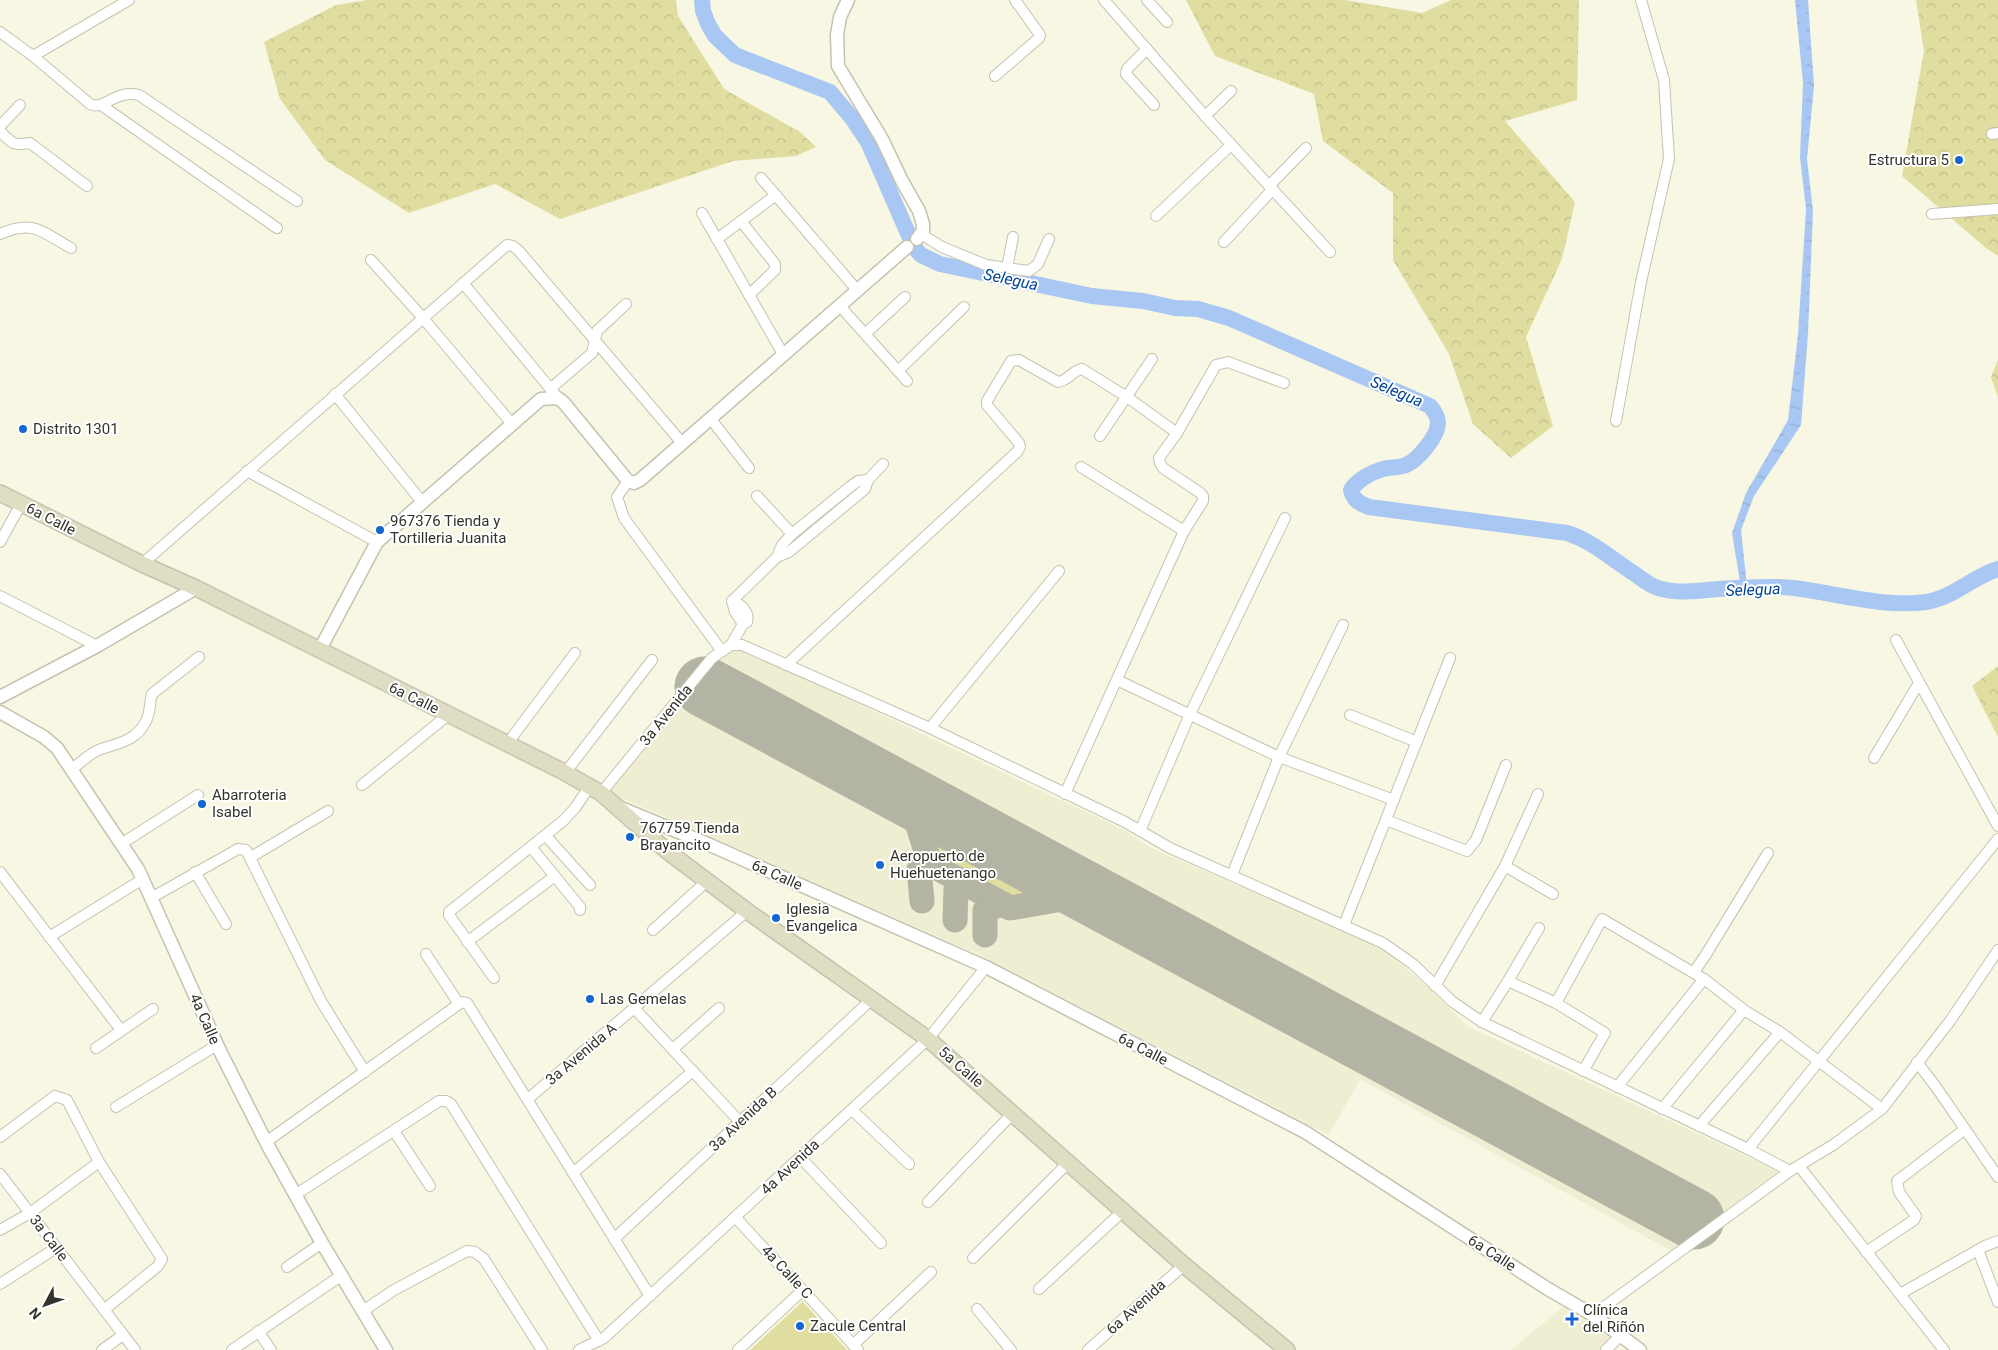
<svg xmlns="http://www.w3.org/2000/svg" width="1998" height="1350" viewBox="0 0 1998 1350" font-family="Roboto,sans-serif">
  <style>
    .built { fill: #efeed2 }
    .grass { fill: #e0dda0 }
    .forest { fill: url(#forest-crowns) }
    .water { fill: url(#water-ripples) }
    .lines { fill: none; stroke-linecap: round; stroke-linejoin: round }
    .river { stroke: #a9c7f3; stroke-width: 16 }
    .taxiway { stroke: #b4b4a4; stroke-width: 25 }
    .runway { stroke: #b4b4a4; stroke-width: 61 }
    .minor-casing { stroke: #c4c3b0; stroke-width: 12 }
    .tertiary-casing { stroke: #c4c3b0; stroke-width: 15 }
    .secondary-casing { stroke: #c4c3b0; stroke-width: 18 }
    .minor { stroke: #fff; stroke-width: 10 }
    .tertiary { stroke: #fff; stroke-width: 12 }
    .secondary { stroke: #dfddc2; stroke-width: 15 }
    .poi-dot { fill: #1765cf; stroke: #fff; stroke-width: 2 }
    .labels { text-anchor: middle; stroke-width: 4; stroke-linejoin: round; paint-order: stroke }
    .poi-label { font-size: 15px; fill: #33332c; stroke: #fff; text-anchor: start }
    .street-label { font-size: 15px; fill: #33332c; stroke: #fff }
    .water-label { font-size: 16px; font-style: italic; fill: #034497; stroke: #fff }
  </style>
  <defs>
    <pattern id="forest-crowns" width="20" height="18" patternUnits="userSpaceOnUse" patternTransform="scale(1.25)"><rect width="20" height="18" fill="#e0dda0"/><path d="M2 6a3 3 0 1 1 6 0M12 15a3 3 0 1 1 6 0" fill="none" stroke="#c1be8a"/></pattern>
    <pattern id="water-ripples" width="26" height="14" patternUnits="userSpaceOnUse" patternTransform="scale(1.25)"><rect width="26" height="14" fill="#a9c7f3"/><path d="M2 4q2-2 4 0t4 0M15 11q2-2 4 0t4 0" fill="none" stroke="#92abd0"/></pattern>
  </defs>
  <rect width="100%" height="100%" fill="#f8f7e3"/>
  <g class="built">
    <path d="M737,646l389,185 25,17 226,97 45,36 47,46 311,145 -107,80 -313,-173 -31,56 -343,-177 -369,-162 -6,-9 113,-135z"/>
    <path d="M1570,1301l50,35 -14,14h-95z"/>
  </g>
  <g class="grass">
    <path d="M934,822l115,64c-5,13 -21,14 -33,13 -23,-12 -73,-33 -84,-56 -2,-6 -1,-14 -1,-20z"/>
    <path d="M802,1301l45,49h-97l52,-48z"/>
  </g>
  <g class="forest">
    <path d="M367,0h309l2,16 46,73 76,43 16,15 -20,9 -63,5 -173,58 -65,-35 -86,29 -84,-53 -45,-61 -16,-57 72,-37z"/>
    <path d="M1186,0h159l77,13 29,-13h128l-2,100 -72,21 70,81 -13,57 -36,78 27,89 -42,32 -38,-34 -24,-70 -56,-94v-67l-70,-52 -9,-47 -99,-38z"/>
    <path d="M1916,0h82v256l-12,-8 -84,-72 22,-125z"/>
    <path d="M1998,360v37l-7,-20z"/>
    <path d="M1998,666v71l-26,-51z"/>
  </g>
  <path class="water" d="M1795,0h13l6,86 -7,73 6,52 -5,123 -7,91 -47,71 -13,34 6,57 -6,1 -9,-55 14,-40 42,-73 10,-85 8,-126 -6,-52 3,-74z"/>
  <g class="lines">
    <path class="river" d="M702,0l1,11 5,13 7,12 20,19 95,37 22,26 16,24 46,105 7,8 19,9 152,32 51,5 32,7 23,1 31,9 201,88c4,5 8,10 8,17 0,13 -20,37 -32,42 -8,3 -15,2 -23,4 -11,3 -26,11 -32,21 2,10 8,13 18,17l198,26c26,8 45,27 68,41 7,5 14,11 23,14 19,6 40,3 60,1 25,-1 50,-4 76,-1 41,5 90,20 132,14 27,-4 46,-25 72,-33"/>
    <g class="taxiway">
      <path d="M909,797l21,67 80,44 81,-14"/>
      <path d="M922,901l-3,-31 11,-6"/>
      <path d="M955,920l1,-31 10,-6"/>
      <path d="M985,935v-25l18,-6"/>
    </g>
    <path class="runway" d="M705,687l989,532"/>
    <g class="minor-casing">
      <g id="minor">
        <path d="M1104,0l101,116 125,136"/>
        <path d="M1147,0l20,22"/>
        <path d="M0,32l33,24 57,48c14,7 25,-15 49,-9l158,106"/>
        <path d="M1147,49l-20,20 -1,5 28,31"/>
        <path d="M33,56l96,-56"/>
        <path d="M995,76l44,-38 1,-3 -25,-35"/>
        <path d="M101,105l176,123"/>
        <path d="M1205,116l26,-25"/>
        <path d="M0,126l20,-21"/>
        <path d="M0,131c12,12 12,15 30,12l4,3 53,40"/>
        <path d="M1992,134l6,-1"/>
        <path d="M761,178l96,112"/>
        <path d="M1269,186l37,-38"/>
        <path d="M702,213l81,141"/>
        <path d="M1932,214l66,-5"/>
        <path d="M1156,216l75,-71"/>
        <path d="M741,221l34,43v6l-26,25"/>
        <path d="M0,234c33,-15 42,-2 71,14"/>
        <path d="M921,234l21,13 44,18 43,6 9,-7 11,-25"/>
        <path d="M717,239l59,-44"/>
        <path d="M1224,242l49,-53"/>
        <path d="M371,260l52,58 89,106"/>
        <path d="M1007,268l6,-31"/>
        <path d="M463,283l95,115"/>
        <path d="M839,305l68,76"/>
        <path d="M865,334l40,-37"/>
        <path d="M898,371l66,-64"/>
        <path d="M550,389l42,-36 5,-22 29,-27"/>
        <path d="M335,394l87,108"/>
        <path d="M710,418l39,50"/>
        <path d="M1616,421l25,-139 28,-123 -5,-79 -23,-80"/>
        <path d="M1100,436l52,-77"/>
        <path d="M1081,467l103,64"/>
        <path d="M247,471l130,71"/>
        <path d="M628,481l-11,16 7,21 97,132"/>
        <path d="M757,496l35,38"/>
        <path d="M0,542l21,-38"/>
        <path d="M777,557l5,-12 10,-11 59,-48 7,-5 10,-1"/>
        <path d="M142,564l365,-319 6,1 6,5 163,192"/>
        <path d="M0,596l97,50"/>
        <path d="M732,601c9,3 18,11 15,21l-4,2"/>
        <path d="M1896,640l102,186"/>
        <path d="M731,645l12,-21 -8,-12 -3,-11 45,-44 12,-5 76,-63 3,-9 15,-16"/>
        <path d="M786,665l231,-213 3,-5 -1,-4 -32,-38v-4l24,-40 8,-1 39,22c10,-1 15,-12 24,-13l45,28 50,36"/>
        <path d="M1117,680l162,77 115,43"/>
        <path d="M1350,715l67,27"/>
        <path d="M930,728l129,-157"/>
        <path d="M507,744l68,-91"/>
        <path d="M1874,758l45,-75"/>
        <path d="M72,769c8,-6 19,-17 29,-20 19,-6 36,-9 45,-28 5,-9 3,-18 6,-27l47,-37"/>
        <path d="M565,773l87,-113"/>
        <path d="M362,785l86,-70"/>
        <path d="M601,793l111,-135 19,-13h11l188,83 195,94 45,26 213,95 30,21 40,38 29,20 266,127 42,22"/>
        <path d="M1065,794l119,-263 19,-30v-5l-4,-4 -36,-24 -3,-5 -1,-5 18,-25 39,-68 12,-3 56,21"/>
        <path d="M1386,820l81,31 9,-11 30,-75"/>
        <path d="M1140,831l50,-117 95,-196"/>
        <path d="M546,836l44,49"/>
        <path d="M121,844l77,-49"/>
        <path d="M531,847l49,60v3"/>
        <path d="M251,857l77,-46"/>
        <path d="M1505,866l48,28"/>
        <path d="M0,872l121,158"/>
        <path d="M195,872l31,52"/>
        <path d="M1232,875l47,-118 64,-132"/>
        <path d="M151,898l87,-49 8,1 75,151 44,71"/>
        <path d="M1344,925l106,-267"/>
        <path d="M653,930l54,-49"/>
        <path d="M49,937l94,-58"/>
        <path d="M467,942l88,-66"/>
        <path d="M426,954l33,50"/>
        <path d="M1694,972l11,-16 63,-103"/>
        <path d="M494,978l-45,-63v-3l114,-91 12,-13 15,-22"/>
        <path d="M1508,981l31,-53"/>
        <path d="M1435,986l70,-120 33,-72"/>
        <path d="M1556,1003l46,-84 102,60 40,31 36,22 102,77"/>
        <path d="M634,1008l106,114"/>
        <path d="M1482,1022l26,-41 48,22 49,30 -22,38"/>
        <path d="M96,1048l57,-39"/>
        <path d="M673,1049l46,-41"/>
        <path d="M1917,1062l19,25 62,90"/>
        <path d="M1617,1087l87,-108"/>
        <path d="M528,1099l219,-188"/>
        <path d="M116,1107l101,-62"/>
        <path d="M1662,1109l82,-99"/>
        <path d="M852,1110l57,54"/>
        <path d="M1699,1126l81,-94"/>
        <path d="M394,1131l36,55"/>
        <path d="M0,1137l55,-41 12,4 32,62 63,97 -4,7 -54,44"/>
        <path d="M266,1142l193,-138 4,-2 4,1 183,293"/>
        <path d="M1748,1149l250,-310"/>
        <path d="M800,1157l81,86"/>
        <path d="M1799,1166l145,184"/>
        <path d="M573,1173l120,-102"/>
        <path d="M0,1174l135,176"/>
        <path d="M295,1195l144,-94h7l5,3 148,237"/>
        <path d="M928,1202l85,-89"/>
        <path d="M735,1217l123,133"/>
        <path d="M0,1230l30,-17 69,-51"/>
        <path d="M614,1239l258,-240"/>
        <path d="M1978,1250l20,52"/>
        <path d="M1866,1252l48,-32 2,-4 -17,-24 -2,-11 68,-52"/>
        <path d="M973,1258l94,-94"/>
        <path d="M287,1267l35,-24"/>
        <path d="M0,1284l56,-36"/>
        <path d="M1039,1289l84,-78"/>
        <path d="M1900,1294l85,-48 13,-5"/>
        <path d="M977,1309l34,41"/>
        <path d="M363,1311l31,-21 73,-39 8,1 9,7 58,91"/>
        <path d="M1593,1315l197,-144 43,-26 49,-36 68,-88 48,-71"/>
        <path d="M258,1331l13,19"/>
        <path d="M853,1345l78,-73"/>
        <path d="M102,1350l21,-15"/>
        <path d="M232,1350l110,-75"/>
        <path d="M579,1350l25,-12 324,-299 58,-72"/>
        <path d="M738,1350l65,-60"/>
        <path d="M1088,1350l96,-85"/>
        <path d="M1606,1350l14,-14"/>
      </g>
    </g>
    <g class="tertiary-casing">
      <g id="tertiary">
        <path d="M848,0l-8,17 -3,18 1,31 44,73 20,42 17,30 4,13v7l-6,8"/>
        <path d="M319,651l58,-109 164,-143 17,-1 6,5 64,78 6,2 6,-3 267,-233"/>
        <path d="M0,697l97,-51 99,-58"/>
        <path d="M0,712l44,25 13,11 81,121 82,182 46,91 56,101 64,107"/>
        <path d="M621,808l89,37 276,122 319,165 243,157 45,26 47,35"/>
      </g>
    </g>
    <g class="secondary-casing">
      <path id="secondary" d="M0,493l142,71 54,24 366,183 39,22 66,58 80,60 181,128 256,226 103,85"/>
    </g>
    <use href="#minor" class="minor"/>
    <use href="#tertiary" class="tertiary"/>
    <use href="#secondary" class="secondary"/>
  </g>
  <g class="poi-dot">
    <circle cx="1959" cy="160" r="5"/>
    <circle cx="23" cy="429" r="5"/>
    <circle cx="380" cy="530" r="5"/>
    <circle cx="202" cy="804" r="5"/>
    <circle cx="630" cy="837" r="5"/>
    <circle cx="880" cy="865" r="5"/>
    <circle cx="776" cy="918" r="5"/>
    <circle cx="590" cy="999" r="5"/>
    <path d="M1569.5 1311.5h5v5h5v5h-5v5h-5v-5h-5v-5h5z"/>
    <circle cx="800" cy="1326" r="5"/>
  </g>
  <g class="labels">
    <g class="poi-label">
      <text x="1949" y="165" text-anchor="end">Estructura 5</text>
      <text x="33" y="434">Distrito 1301</text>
      <text x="390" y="526">967376 Tienda y<tspan x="390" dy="17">Tortilleria Juanita</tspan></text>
      <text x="212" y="800">Abarroteria<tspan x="212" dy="17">Isabel</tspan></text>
      <text x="640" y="833">767759 Tienda<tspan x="640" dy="17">Brayancito</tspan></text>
      <text x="890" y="861">Aeropuerto de<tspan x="890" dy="17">Huehuetenango</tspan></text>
      <text x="786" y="914">Iglesia<tspan x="786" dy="17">Evangelica</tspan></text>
      <text x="600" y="1004">Las Gemelas</text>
      <text x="1583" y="1315">Clínica<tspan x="1583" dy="17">del Riñón</tspan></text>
      <text x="810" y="1331">Zacule Central</text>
    </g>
    <g class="street-label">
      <text transform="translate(51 519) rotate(27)" y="5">6a Calle</text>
      <text transform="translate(414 698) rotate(26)" y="5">6a Calle</text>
      <text transform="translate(666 715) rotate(-51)" y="5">3a Avenida</text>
      <text transform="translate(777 875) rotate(24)" y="5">6a Calle</text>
      <text transform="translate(205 1019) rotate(66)" y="5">4a Calle</text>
      <text transform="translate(1143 1049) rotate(27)" y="5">6a Calle</text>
      <text transform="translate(581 1054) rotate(-40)" y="5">3a Avenida A</text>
      <text transform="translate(961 1067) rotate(41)" y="5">5a Calle</text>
      <text transform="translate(743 1119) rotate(-43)" y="5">3a Avenida B</text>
      <text transform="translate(790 1167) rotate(-43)" y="5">4a Avenida</text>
      <text transform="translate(49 1238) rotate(53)" y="5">3a Calle</text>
      <text transform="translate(1492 1253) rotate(33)" y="5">6a Calle</text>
      <text transform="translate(787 1272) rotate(47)" y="5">4a Calle C</text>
      <text transform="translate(1136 1307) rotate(-42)" y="5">6a Avenida</text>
    </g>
    <g class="water-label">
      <text transform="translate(1011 279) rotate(12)" y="6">Selegua</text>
      <text transform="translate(1397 391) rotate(23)" y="6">Selegua</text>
      <text transform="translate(1753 589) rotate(-2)" y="6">Selegua</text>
    </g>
  </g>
  <g transform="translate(45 1305) rotate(229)" stroke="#ffffff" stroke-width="4" paint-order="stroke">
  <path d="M0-4L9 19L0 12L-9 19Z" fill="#33332c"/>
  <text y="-8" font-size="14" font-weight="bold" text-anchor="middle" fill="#33332c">N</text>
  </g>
</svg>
